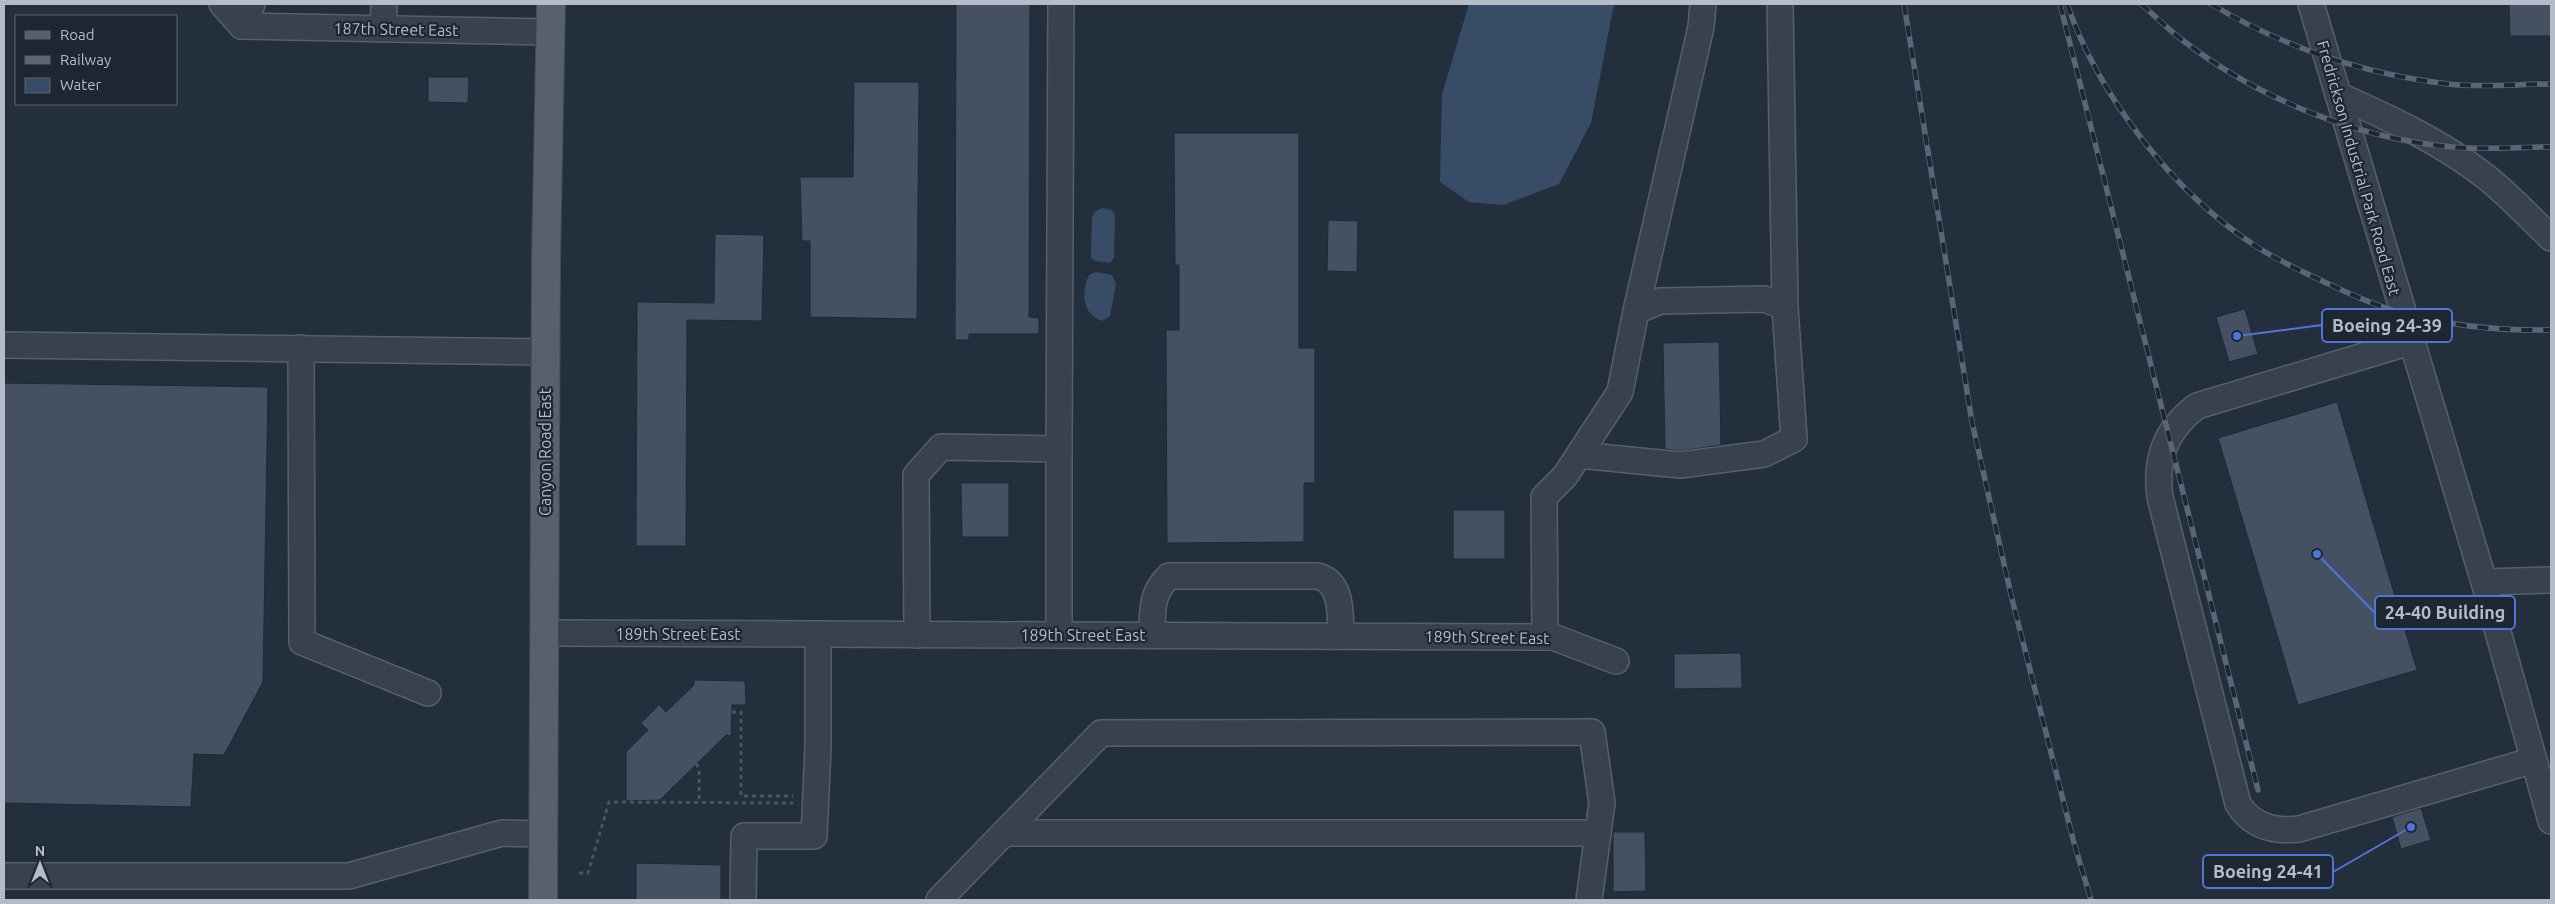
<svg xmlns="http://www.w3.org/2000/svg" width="2555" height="904" viewBox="0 0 2555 904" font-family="Ubuntu,sans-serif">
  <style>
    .water { fill: #394c67 }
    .building { fill: #455162; stroke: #1f2835 }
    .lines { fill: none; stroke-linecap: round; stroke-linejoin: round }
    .minor-casing { stroke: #565f6c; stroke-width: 28 }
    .major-casing { stroke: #414a57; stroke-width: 30 }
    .path { stroke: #44595c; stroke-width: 3; stroke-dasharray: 4 4; stroke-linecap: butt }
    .minor { stroke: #38414e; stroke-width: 25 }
    .major { stroke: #56606e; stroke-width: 28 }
    .rail-casing { stroke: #5a6575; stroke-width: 5.5 }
    .rail { stroke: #1d2633; stroke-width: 4; stroke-dasharray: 11; stroke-linecap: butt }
    .labels { text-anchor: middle; stroke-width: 4.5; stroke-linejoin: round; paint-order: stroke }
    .street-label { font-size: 16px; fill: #b4bcc9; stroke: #1d2633 }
    .leader { fill: none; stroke: #5274d3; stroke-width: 2 }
    .callout-dot { fill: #5274d3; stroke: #1d2633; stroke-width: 2 }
    .callout { fill: #1d2633; stroke: #5274d3; stroke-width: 2 }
    .callout-label { font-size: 18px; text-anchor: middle; font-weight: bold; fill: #b4bcc9 }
  </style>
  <rect width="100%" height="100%" fill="#242f3e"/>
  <g class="water">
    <path d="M1469,4h145l-23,119 -32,61 -56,21 -34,-3 -29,-20 2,-88z"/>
    <path d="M1102,208l9,2 4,5 -1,43 -4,5 -14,-2 -5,-3 1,-41 3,-5z"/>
    <path d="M1096,272l16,3 4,9 -6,32 -8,5c-20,-7 -21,-29 -13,-46z"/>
  </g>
  <g class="building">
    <path d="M956,4h74l-1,313 10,1v16h-70v6h-14z"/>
    <path d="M2509,4h42v32h-41z"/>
    <path d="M428,77h41l-1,26 -40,-1z"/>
    <path d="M854,82h65l-2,237 -107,-2v-76h-8l-2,-64h53z"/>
    <path d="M1174,133h125v215h16v135h-11v59l-137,1 -1,-213h13v-65h-4z"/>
    <path d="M1328,220l30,1 -1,51 -30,-1z"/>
    <path d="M715,234l49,1 -2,86 -75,-1 -1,226h-50l1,-244 77,1z"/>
    <path d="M2245,309l13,45 -29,8 -13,-45z"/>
    <path d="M1719,342l2,103 -41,6 -15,-2 -2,-106z"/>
    <path d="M4,383l264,4 -5,295 -39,73 -30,-1 -3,53 -187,-4z"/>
    <path d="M2337,402l80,268 -119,35 -80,-267z"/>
    <path d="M961,483h48v54h-47z"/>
    <rect x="1453" y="510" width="52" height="49"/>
    <path d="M1741,653l1,35 -68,1v-35z"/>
    <path d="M694,680l51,1 1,24h-14l-1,31 -5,-1 -66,65 -34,1v-49l22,-22 -7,-7 18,-18 7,7 28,-27z"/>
    <path d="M2421,808l10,32 -30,9 -9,-32z"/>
    <path d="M1613,832h32l1,59 -33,1z"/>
    <path d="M636,863l85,2v35h-85z"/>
  </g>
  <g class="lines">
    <g class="minor-casing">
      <g id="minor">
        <path d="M222,4l20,22"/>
        <path d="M1780,4l5,303"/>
        <path d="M2311,4l173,578 67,239"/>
        <path d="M242,26l308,6"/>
        <path d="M242,26l10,-22"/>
        <path d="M383,29l1,-25"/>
        <path d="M2338,95c51,23 104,47 148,82 23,18 44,41 65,61"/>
        <path d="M1636,311l65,-284 2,-23"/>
        <path d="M2410,342l-213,64c-32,24 -42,53 -37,91l78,307c14,22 35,28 61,25l235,-69"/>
        <path d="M4,345l541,7"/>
        <path d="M301,348l1,294 126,51"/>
        <path d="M1059,449l2,-445"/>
        <path d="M2484,582l67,-2"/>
        <path d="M544,633l1009,4 63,24"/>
        <path d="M917,635l-1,-160 25,-28 118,2v186"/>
        <path d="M1152,635c1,-25 -2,-40 17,-59h149c25,7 22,39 23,60"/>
        <path d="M1545,637l-1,-140 21,-21 55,-84 16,-81 24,-10 104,-2 21,8 9,132 -30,15 -84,11 -101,-10"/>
        <path d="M1005,833h593"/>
        <path d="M4,876h345l153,-43 41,1"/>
        <path d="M743,900l1,-64h70l4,-89v-113"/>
        <path d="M939,900l162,-167 491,-1 10,71 -13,97"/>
      </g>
    </g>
    <g class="major-casing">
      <path id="major" d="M543,900l3,-640 5,-256"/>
    </g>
    <g class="path">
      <path d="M732,712h9v84h52"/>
      <path d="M696,764l3,4v34"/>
      <path d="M579,873h9l21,-71 184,1"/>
    </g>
    <use href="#minor" class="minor"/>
    <use href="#major" class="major"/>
    <g class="rail-casing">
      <g id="rail">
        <path d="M1904,4l68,418 39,173 63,248 17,57"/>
        <path d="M2060,4l198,786"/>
        <path d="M2067,4c32,92 105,187 187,241 24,16 51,28 77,40 23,11 46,21 71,28 49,13 98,18 149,17"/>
        <path d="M2141,4c13,11 26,24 40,35 80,62 185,104 287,109 27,1 56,-1 83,-1"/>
        <path d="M2211,4c74,44 152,70 237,80 34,4 69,0 103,0"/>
      </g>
    </g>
    <use href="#rail" class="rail"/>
  </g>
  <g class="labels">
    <g class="street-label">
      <text transform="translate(396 29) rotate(1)" y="6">187th Street East</text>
      <text transform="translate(2359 168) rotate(74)" y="6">Fredrickson Industrial Park Road East</text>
      <text transform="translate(545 452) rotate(-90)" y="6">Canyon Road East</text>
      <text x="678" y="640">189th Street East</text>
      <text x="1083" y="641">189th Street East</text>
      <text transform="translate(1487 637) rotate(1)" y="6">189th Street East</text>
    </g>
  </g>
  <path class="leader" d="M2237 336L2322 325M2317 554L2375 613M2411 827L2333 872"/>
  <g class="callout-dot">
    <circle cx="2237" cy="336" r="5"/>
    <circle cx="2317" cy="554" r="5"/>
    <circle cx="2411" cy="827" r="5"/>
  </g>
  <g class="callout">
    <rect x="2322" y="309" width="130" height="33" rx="5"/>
    <rect x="2375" y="596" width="140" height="33" rx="5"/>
    <rect x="2203" y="855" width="130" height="33" rx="5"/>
  </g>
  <g class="callout-label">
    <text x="2387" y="332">Boeing 24-39</text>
    <text x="2445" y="619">24-40 Building</text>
    <text x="2268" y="878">Boeing 24-41</text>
  </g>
  <rect width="2555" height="904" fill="none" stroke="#b4bcc9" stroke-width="10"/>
  <rect x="15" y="15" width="162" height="90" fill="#1d2633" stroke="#59626f"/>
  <rect x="25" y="31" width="25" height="8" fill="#56606e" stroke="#59626f"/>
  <text x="60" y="40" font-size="15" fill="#b4bcc9">Road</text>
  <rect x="25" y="56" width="25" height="8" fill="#5a6575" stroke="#59626f"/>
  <text x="60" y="65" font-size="15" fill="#b4bcc9">Railway</text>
  <rect x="25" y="78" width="25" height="15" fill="#394c67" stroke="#59626f"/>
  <text x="60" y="90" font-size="15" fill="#b4bcc9">Water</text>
  <g transform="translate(40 864)" stroke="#1d2633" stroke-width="4" paint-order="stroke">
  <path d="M0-4L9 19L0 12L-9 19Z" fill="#b4bcc9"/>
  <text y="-8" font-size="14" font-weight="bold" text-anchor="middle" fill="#b4bcc9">N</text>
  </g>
</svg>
